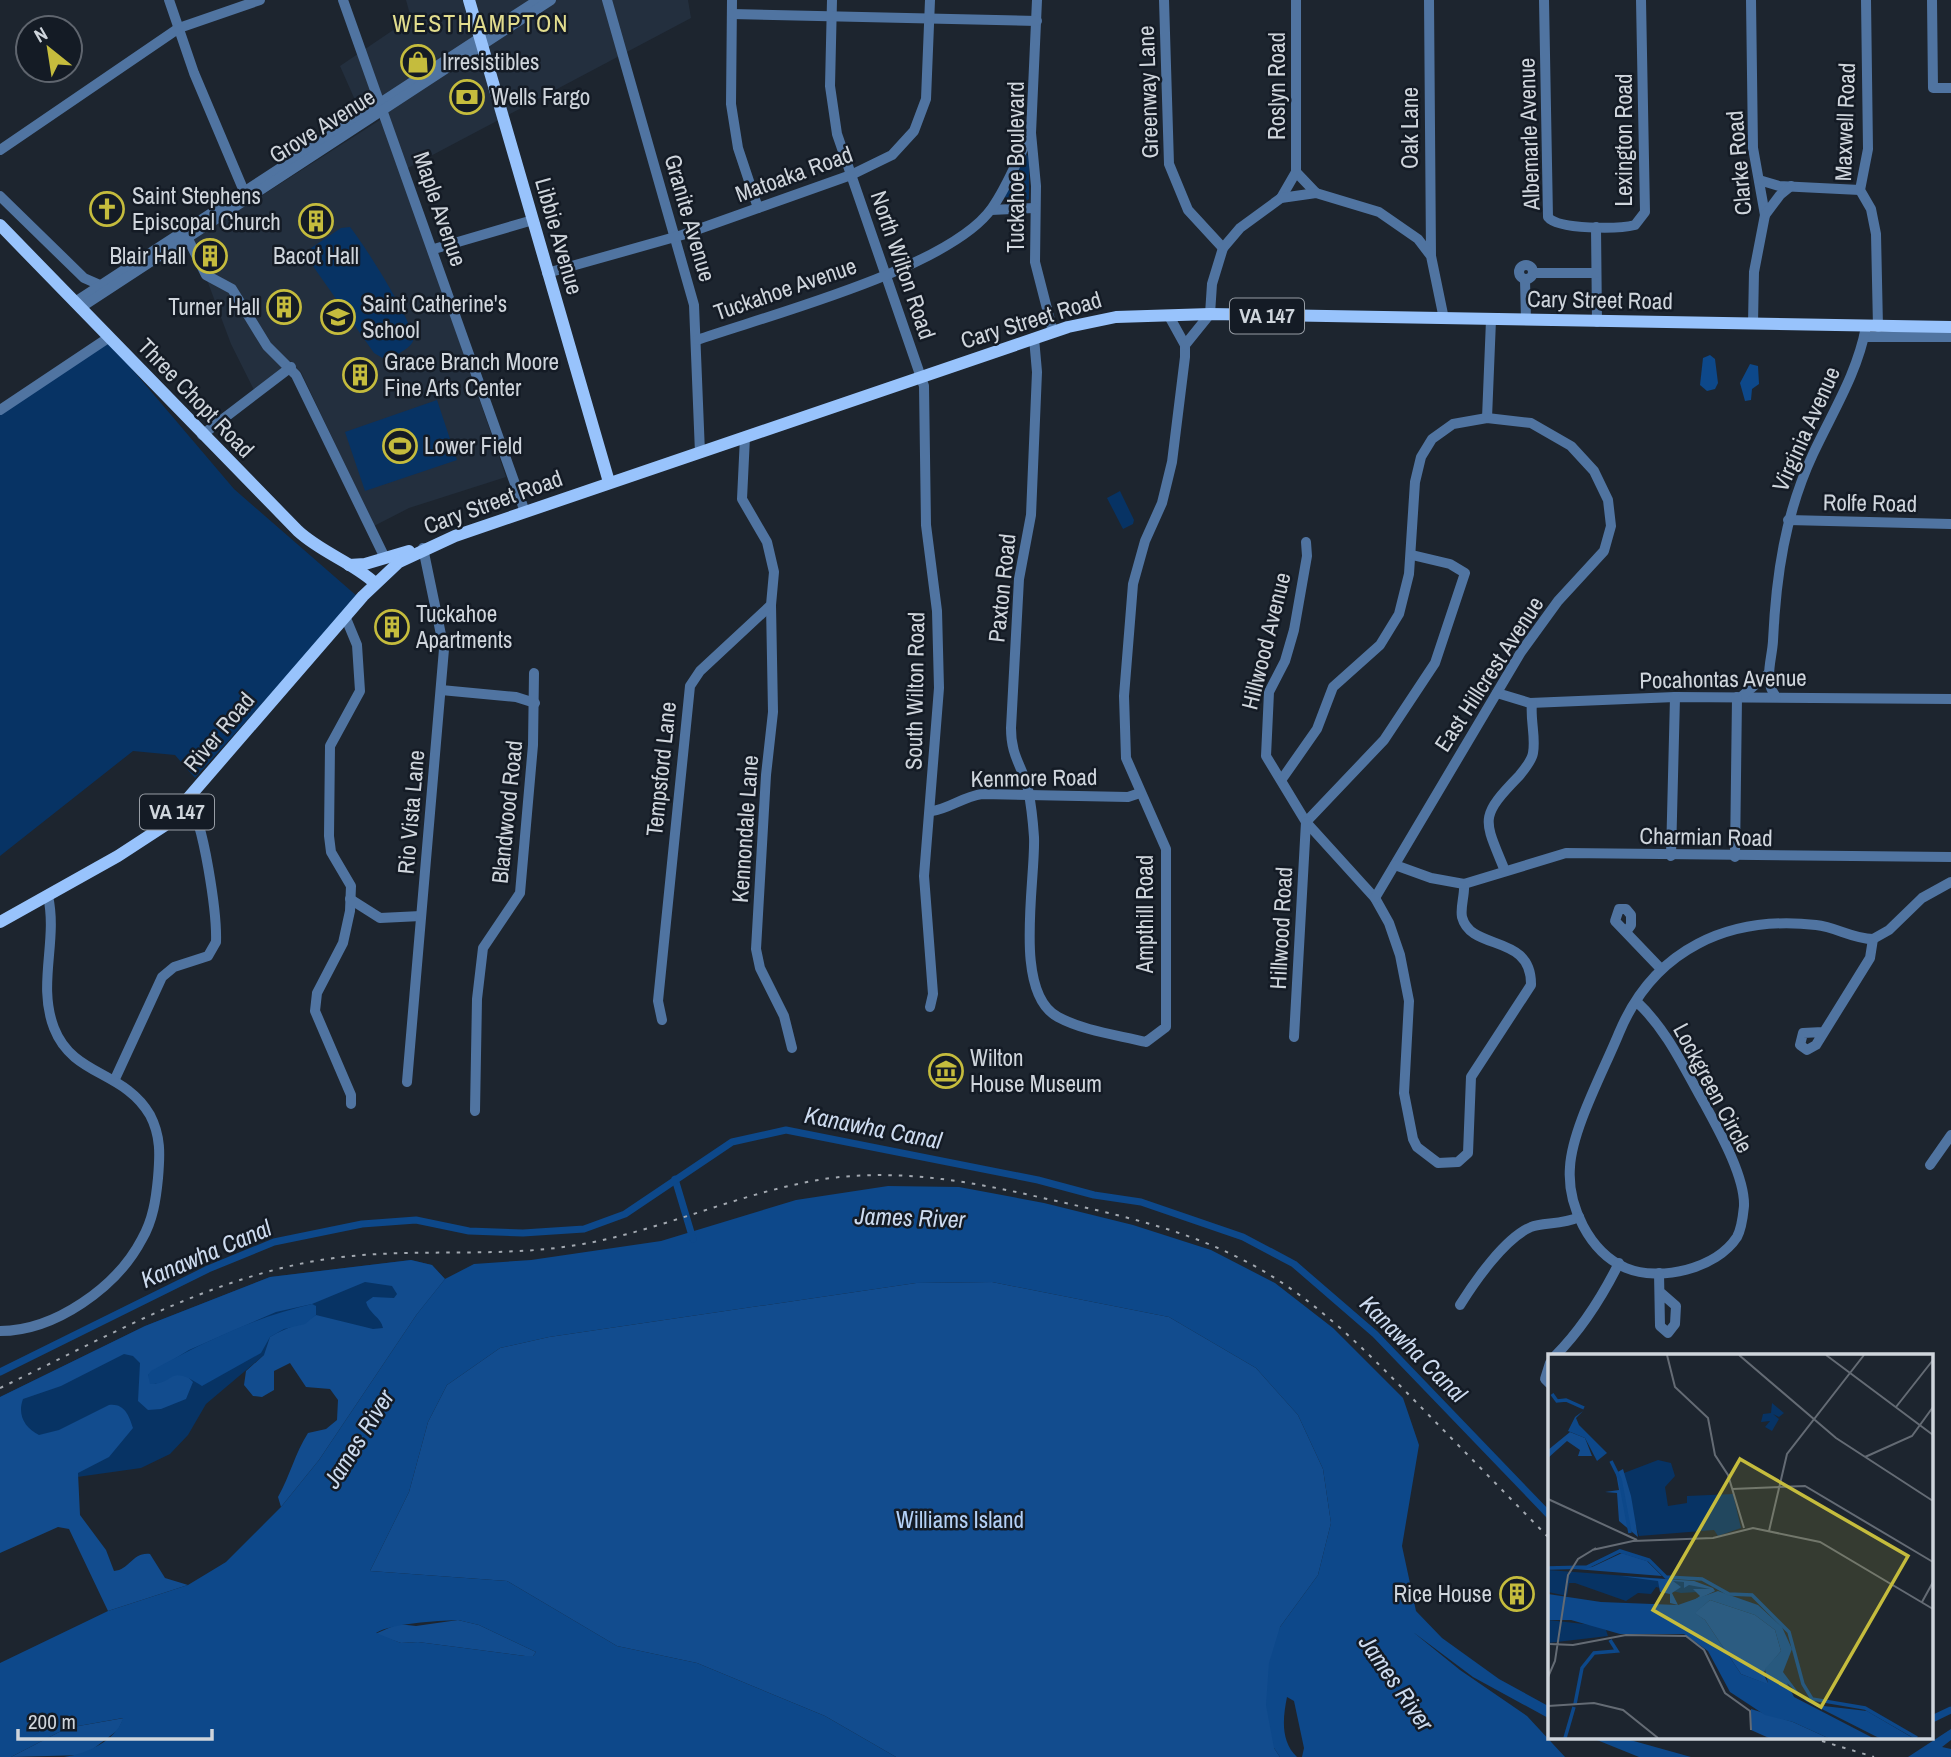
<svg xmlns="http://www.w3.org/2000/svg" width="1951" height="1757" viewBox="0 0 1951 1757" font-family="'Archivo Narrow',sans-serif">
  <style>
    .built { fill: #232f3e }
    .green { fill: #073364 }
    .forest { fill: #124c8e }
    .water { fill: #0d488a; fill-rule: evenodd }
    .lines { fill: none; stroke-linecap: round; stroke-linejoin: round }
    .canal { stroke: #0d488a; stroke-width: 7 }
    .minor { stroke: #5074a1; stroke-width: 10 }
    .major { stroke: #98c3fc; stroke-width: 12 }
    .rail { stroke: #a2a8b0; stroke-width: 2; stroke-dasharray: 3.5 7; stroke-linecap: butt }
    .labels { text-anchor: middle; stroke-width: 5; stroke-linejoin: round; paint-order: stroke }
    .shield { fill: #141b25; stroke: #979da5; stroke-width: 2 }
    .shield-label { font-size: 21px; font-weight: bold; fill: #cfd5dc }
    .poi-label { font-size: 23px; fill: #cfd5dc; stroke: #141b25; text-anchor: start }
    .street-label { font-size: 23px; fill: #cfd5dc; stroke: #141b25 }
    .park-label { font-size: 23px; fill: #b4d1f7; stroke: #141b25 }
    .neighbourhood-label { font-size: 24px; letter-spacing: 2px; fill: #e2dd8e; stroke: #141b25 }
    .water-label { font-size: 24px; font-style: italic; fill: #cddbef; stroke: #141b25 }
    .inset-river { fill: none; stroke: #0d488a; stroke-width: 3.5 }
    .inset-road { fill: none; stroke: #646b74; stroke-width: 2 }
    .view { fill: #c5bc3d; fill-opacity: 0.15; stroke: #c5bc3d; stroke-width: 3.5 }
    .inset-edge { fill: none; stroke: #cfd5dc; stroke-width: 3.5 }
  </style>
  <rect width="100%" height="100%" fill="#1d252f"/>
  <g class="built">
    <path d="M406,0h282l3,18 -285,151 -22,-55 -18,11 -26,-59 71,-48z"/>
    <path d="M383,118l123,359 -97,31 -35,18 -73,-154 -10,-9 -37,27 -23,-46 -39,-104z"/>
  </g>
  <g class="green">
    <path d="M1025,153l4,4v42l-4,3 -17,-1 -4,-6z"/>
    <path d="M350,227c12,14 68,102 63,114 -3,8 -19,15 -27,19l-12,-7 -66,-94 3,-11 30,-20z"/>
    <path d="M109,342l125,147 124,108 -163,181 -20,-23 -42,-4 -133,105v-442z"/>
    <path d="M437,400l20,60 -92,31 -20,-59z"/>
    <path d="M1120,491l14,29 -1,4 -10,5 -16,-31z"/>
    <path d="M411,1260l21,5 13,14 -28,35 -106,51 -47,-10 -58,49 -18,31 -18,19 -29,14 -64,9 -11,5 -66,-85 145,-71 125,-49z"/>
  </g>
  <g class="forest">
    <path d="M411,1260l21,5 13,14 -28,35 -98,146 -38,47 -3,-10c12,-21 17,-44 30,-64l18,-4 11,-9 1,-20 -8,-11 -24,-2 -16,-24 -16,8v19l-12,7 -9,-1 -9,-11 2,-14 18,-16 6,-18c15,-9 31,-13 46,-22l57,14 10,-1c-2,-11 -14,-14 -17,-26l7,-5 21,1 3,-4 -5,-8 -27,-4 -53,22 -36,8 -87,38 -41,25 7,9 17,-9h14l7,7 -7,17 -25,10 -13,1 -10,-9 2,-38 -7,-7 -9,-2 -63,32 -38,13c-6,16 2,29 16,36l20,-5 50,-25c15,-2 20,10 24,23l-24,29 -31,16 2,42 26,35 8,21c16,-1 18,-19 36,-17l15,24 23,7 -80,26 -39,-82 -11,-2 -58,26v-156l145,-71 125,-49z"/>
    <path d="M992,1282l177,35 87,51 42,47 25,54 8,54 -13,52 -38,52 -6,121 6,9h-384l-71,-41 -128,-53 -80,-17 -110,-65 -137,-10 39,-79 19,-70 19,-37 53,-37 49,-11 367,-54z"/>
    <path d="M458,1620l21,5 57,27 -3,4h-8l-107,-14 -17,1 -26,-9 23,-10 18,2z"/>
    <path d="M124,1718l-6,12 -33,25 -74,2 56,-29z"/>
  </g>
  <g class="water">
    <path d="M1710,355l5,4 3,24 -3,6 -8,2 -7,-6 3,-27z"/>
    <path d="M1750,364l8,2 1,18 -7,5 -1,11 -6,1 -5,-18z"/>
    <path d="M888,1186l71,1 85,16 89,22 78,25 64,33 58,45 70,70 16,47 -17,101 14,65 26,27 57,41 51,28v12l-77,-42 -60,-45 47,38 67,46 38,41h-263l2,-9 -10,-47 -7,-4c-4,20 -7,44 10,60h-17l-6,-9 -8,-43 3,-42 11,-36 38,-52 13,-52 -8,-54 -25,-54 -42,-47 -87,-51 -177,-35 -76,1 -367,54 -49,11 -53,37 -19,37 -19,70 -39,79 137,10 110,65 80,17 128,53 71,41h-832c22,-3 52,-16 59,-39l-56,10 -56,29h-11v-94l108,-52 80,-26 38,-23 55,-55 38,-47 98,-146 28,-35 29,-15 57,-4 130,-19 135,-41zM458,1620l21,5 57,27 -3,4h-8l-107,-14 -17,1 -25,-10c16,-10 60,-12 82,-13z"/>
    <path d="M312,1304l4,2v9l-11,9 -21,5 -14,8 -9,16 -59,33c-35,-23 -25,-2 -52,-2l-2,-9 3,-4c51,-28 104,-54 161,-67z"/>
    <path d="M1951,1729v11l-9,7 9,2v8h-43z"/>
    <path d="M1592,1738h31l68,19h-52z"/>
  </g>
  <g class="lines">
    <g class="canal">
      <path d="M675,1179l18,60"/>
      <path d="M0,1372l208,-103 66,-27 88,-18 54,-4 53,11 54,2 61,-4 41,-15 107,-72 54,-12 252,50 56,15 47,7 102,35 51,27 81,70 175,182"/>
      <path d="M1932,1719l19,-9"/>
    </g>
    <g class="minor">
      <path d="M169,0l25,73 52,123"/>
      <path d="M343,0l182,512"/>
      <path d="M607,0l87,305 6,148"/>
      <path d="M732,0l-1,104 7,44 20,60"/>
      <path d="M832,0l-2,86 7,48 87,252 2,139 11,86 2,77 -15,188 9,118 -3,13"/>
      <path d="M1037,0l-6,133 5,53 -1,76 18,70"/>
      <path d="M1164,0l5,164 19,46 35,38"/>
      <path d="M1429,0l2,255"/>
      <path d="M1544,0l4,217c10,13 71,12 87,8l10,-13 -4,-212"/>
      <path d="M1751,0l2,148 12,67 -11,57 -1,51"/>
      <path d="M1866,0l2,149 -8,41 11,19 5,25 2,93"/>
      <path d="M1932,0l1,88h18"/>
      <path d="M732,14l305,7"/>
      <path d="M0,150l179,-122 81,-28"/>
      <path d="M1296,172l20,21"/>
      <path d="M1759,180l20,6 81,4"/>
      <path d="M0,196l84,82 16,7"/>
      <path d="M1281,198l15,-26v-172"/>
      <path d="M991,210l44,-2"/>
      <path d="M1765,215l15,-20 11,-9"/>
      <path d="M1596,227l1,95"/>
      <path d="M185,233l21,42 26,14 35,57 29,29 89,183"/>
      <path d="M434,249l99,-29"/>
      <circle cx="1526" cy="272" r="7"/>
      <path d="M547,273l135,-38 169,-60 41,-20 22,-24 12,-32 4,-99"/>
      <path d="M1533,273h63"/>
      <path d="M1525,280l1,40"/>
      <path d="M75,302l463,-302"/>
      <path d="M80,308l471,-308"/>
      <path d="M1864,337h87"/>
      <path d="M1034,338l3,34 -6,143 -12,64 -8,149c0,29 11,37 17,61 3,15 5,33 6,48 2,43 -22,156 24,180 26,14 60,18 88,25l20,-15v-178l-40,-91 -2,-62 9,-112 12,-43 17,-38 10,-41 13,-105v-12l-16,-29"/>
      <path d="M697,340c72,-25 253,-72 295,-132 16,-22 26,-51 39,-75"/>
      <path d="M1185,345l25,-31 2,-30 11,-36 17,-20 41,-30 35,-5 63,19 39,27 13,17 13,63"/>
      <path d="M0,410l108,-72"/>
      <path d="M1487,418l4,-98"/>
      <path d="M202,435l89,-68"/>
      <path d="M1788,520l163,4"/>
      <path d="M1306,542l1,14 -13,74 -9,31 -16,31 -3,64 40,66 69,76 14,25 11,32 9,46 -5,92 9,46 4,8 21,16 20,-1 10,-9 3,-76 60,-92c1,-52 -60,-33 -69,-68 -2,-10 3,-22 2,-33"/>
      <path d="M771,605l2,107 -7,63 -10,174 4,19 24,48 8,32"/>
      <path d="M345,616l12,29 3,46 -30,55 -1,90 2,16 20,34 -1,25 -7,32 -26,50 -2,18 36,84v9"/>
      <path d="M441,690l75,7 19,6"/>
      <path d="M1497,693l33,10 145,-6 276,2"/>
      <path d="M1741,697l28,-24"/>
      <path d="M1776,697c-13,-17 -4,-37 -3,-56 3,-65 12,-127 40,-187 20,-43 44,-80 53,-127"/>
      <path d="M1282,779l35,-50 16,-42 47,-42 19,-31 10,-40 6,-92 6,-25 11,-18 21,-15 34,-6 44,5 40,23 23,25 14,29 3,26 -7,25 -46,50 -37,51 -146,246"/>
      <path d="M932,811c17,-2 30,-14 50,-17l146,3 12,-4"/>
      <path d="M1306,822l78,-82 51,-77 30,-90 -15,-9 -38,-9"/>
      <path d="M1671,856l4,-159"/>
      <path d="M1735,857l2,-160"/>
      <path d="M1395,865l36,13 33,6 102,-31 385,4"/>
      <path d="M1505,871c-21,-52 -27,-53 14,-95 5,-6 13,-16 14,-23 3,-16 -3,-33 -1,-50"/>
      <path d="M350,899l30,19 41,-2"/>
      <path d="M1626,932l5,-7v-10l-5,-6h-7l-4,12 46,48"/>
      <path d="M1637,1002c30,28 47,66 67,101 14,26 41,73 40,103 -1,10 -2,22 -7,31 -21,32 -77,45 -111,31 -37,-16 -59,-63 -56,-101 2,-38 34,-97 49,-134 35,-84 110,-118 197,-108 20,2 37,14 57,14l16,-9 33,-32 29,-16"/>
      <path d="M662,1020l-4,-19 32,-315 10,-15 71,-66 3,-33 -7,-30 -25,-43 3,-62"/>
      <path d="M1823,1032l-20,1 -3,12 7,5 9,-5 54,-87 3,-19"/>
      <path d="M1294,1037l12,-215"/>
      <path d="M115,1079l47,-102 12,-10 34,-11 8,-14c1,-27 -12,-122 -28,-141"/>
      <path d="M407,1082l37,-433 -21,-101"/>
      <path d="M475,1111l2,-112 6,-51 37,-55 13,-148 1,-72"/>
      <path d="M1930,1165l21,-30"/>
      <path d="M1659,1273l1,53 8,7 7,-9 1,-18 -16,-14"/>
      <path d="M1460,1305c15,-24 45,-67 71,-78 11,-5 31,-2 48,-10"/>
      <path d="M0,1331c55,0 117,-44 142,-92 11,-19 14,-40 16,-61 2,-23 3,-42 -8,-63 -26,-45 -77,-38 -96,-87 -17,-44 4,-87 -6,-132"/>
      <path d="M1555,1356c27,-27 47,-59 64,-93"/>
      <path d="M1550,1363l-5,16 5,5"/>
    </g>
    <g class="major">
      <path d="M469,0l140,482"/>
      <path d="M0,225l298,306c24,22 54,31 77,52"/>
      <path d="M349,565l16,-1 44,-13"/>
      <path d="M0,922l118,-66 46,-30 199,-230 36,-34 56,-26 613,-209 48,-10 94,-3 741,13"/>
    </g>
    <g class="rail">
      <path d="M0,1388c107,-51 215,-114 334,-130 83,-11 166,1 249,-14 84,-15 162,-54 248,-66 73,-9 142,4 212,20 71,16 140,30 204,64 67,35 119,89 171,142 44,45 88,90 132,135"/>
      <path d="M1812,1738l62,19"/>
    </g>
  </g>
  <defs>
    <g id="shop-ring" transform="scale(1.75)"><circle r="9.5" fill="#141b25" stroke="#c5bc3d" stroke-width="1.5"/><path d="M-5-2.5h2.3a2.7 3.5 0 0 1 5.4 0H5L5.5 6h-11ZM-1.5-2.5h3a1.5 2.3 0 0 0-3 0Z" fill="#c5bc3d"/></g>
    <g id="bank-ring" transform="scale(1.75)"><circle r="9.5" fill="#141b25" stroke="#c5bc3d" stroke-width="1.5"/><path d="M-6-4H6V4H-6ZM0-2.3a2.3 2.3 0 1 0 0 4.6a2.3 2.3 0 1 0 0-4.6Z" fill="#c5bc3d"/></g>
    <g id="church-ring" transform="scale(1.75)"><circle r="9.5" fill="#141b25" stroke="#c5bc3d" stroke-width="1.5"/><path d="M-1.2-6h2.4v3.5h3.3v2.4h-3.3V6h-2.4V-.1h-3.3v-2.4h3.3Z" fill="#c5bc3d"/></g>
    <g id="building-ring" transform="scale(1.75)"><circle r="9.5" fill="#141b25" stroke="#c5bc3d" stroke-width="1.5"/><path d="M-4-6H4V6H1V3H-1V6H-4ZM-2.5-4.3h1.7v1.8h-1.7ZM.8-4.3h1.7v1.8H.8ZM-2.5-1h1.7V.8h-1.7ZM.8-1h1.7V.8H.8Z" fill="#c5bc3d"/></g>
    <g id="school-ring" transform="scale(1.75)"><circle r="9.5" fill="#141b25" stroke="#c5bc3d" stroke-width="1.5"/><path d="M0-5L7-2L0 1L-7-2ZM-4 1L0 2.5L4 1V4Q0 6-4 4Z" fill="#c5bc3d"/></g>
    <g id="stadium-ring" transform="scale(1.75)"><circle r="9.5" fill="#141b25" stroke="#c5bc3d" stroke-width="1.5"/><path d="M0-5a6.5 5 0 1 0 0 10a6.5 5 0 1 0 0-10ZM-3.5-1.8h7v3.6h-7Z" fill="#c5bc3d"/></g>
    <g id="museum-ring" transform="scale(1.75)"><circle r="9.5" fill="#141b25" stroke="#c5bc3d" stroke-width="1.5"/><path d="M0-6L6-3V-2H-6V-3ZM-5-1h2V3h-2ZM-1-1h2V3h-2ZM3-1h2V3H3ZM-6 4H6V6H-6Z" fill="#c5bc3d"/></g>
  </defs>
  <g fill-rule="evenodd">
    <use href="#shop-ring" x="418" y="62"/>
    <use href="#bank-ring" x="467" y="97"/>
    <use href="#church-ring" x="107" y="209"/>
    <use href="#building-ring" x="316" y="221"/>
    <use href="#building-ring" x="210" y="256"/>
    <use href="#building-ring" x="284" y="307"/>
    <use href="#school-ring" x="338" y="317"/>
    <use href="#building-ring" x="360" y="375"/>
    <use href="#stadium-ring" x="400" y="446"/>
    <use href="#building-ring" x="392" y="627"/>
    <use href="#museum-ring" x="946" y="1071"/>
    <use href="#building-ring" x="1517" y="1594"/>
  </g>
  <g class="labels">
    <g class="shield">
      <rect x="1230" y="298.5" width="74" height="35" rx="5"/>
      <rect x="140" y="794.5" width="74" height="35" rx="5"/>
    </g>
    <g class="shield-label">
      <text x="1267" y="323">VA 147</text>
      <text x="177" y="819">VA 147</text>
    </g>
    <g class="poi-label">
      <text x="442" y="70">Irresistibles</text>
      <text x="491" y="105">Wells Fargo</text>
      <text x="132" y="204">Saint Stephens<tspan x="132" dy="26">Episcopal Church</tspan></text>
      <text x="186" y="264" text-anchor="end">Blair Hall</text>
      <text x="316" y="264" text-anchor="middle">Bacot Hall</text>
      <text x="362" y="312">Saint Catherine's<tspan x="362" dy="26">School</tspan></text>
      <text x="260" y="315" text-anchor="end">Turner Hall</text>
      <text x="384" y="370">Grace Branch Moore<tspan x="384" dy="26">Fine Arts Center</tspan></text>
      <text x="424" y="454">Lower Field</text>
      <text x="416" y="622">Tuckahoe<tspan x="416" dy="26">Apartments</tspan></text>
      <text x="970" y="1066">Wilton<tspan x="970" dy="26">House Museum</tspan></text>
      <text x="1492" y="1602" text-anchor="end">Rice House</text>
    </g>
    <g class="street-label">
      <text transform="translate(1277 86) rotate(-90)" y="8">Roslyn Road</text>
      <text transform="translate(1148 92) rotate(-92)" y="8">Greenway Lane</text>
      <text transform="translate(1845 122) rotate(-88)" y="8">Maxwell Road</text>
      <text transform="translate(322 126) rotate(-32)" y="8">Grove Avenue</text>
      <text transform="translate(1410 128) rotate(-90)" y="8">Oak Lane</text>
      <text transform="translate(1529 134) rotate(-92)" y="8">Albemarle Avenue</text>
      <text transform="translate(1624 140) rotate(-90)" y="8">Lexington Road</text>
      <text transform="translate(1739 163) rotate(-95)" y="8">Clarke Road</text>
      <text transform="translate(1016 167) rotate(-90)" y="8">Tuckahoe Boulevard</text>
      <text transform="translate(794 174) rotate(-20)" y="8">Matoaka Road</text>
      <text transform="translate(440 209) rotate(71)" y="8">Maple Avenue</text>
      <text transform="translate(690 218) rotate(74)" y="8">Granite Avenue</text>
      <text transform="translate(559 236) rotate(74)" y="8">Libbie Avenue</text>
      <text transform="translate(903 265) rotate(71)" y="8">North Wilton Road</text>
      <text transform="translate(785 289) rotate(-19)" y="8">Tuckahoe Avenue</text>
      <text transform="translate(1600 300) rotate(1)" y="8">Cary Street Road</text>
      <text transform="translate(1031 320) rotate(-17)" y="8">Cary Street Road</text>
      <text transform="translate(196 398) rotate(46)" y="8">Three Chopt Road</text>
      <text transform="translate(1806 429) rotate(-66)" y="8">Virginia Avenue</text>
      <text transform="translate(493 502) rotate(-20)" y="8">Cary Street Road</text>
      <text transform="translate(1870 503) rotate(1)" y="8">Rolfe Road</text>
      <text transform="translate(1002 588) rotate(-84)" y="8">Paxton Road</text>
      <text transform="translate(1266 641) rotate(-76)" y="8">Hillwood Avenue</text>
      <text transform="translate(1489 674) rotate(-57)" y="8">East Hillcrest Avenue</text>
      <text transform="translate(1723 679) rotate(-1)" y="8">Pocahontas Avenue</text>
      <text transform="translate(915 691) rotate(-89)" y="8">South Wilton Road</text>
      <text transform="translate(219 732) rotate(-50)" y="8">River Road</text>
      <text transform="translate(661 769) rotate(-84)" y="8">Tempsford Lane</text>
      <text transform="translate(1034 778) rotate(-1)" y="8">Kenmore Road</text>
      <text transform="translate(411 812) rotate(-85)" y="8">Rio Vista Lane</text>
      <text transform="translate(507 812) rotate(-84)" y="8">Blandwood Road</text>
      <text transform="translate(745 829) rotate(-86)" y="8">Kennondale Lane</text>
      <text transform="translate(1706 837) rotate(1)" y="8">Charmian Road</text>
      <text transform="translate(1145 914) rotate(-90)" y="8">Ampthill Road</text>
      <text transform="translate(1281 928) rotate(-87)" y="8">Hillwood Road</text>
      <text transform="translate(1713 1088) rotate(62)" y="8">Lockgreen Circle</text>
    </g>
    <g class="park-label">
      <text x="960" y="1528">Williams Island</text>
    </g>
    <g class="neighbourhood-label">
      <text x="481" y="32">WESTHAMPTON</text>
    </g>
    <g class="water-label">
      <text transform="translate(873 1128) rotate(11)" y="8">Kanawha Canal</text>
      <text transform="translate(910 1218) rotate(2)" y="8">James River</text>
      <text transform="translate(206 1254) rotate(-23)" y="8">Kanawha Canal</text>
      <text transform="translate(1413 1349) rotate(45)" y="8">Kanawha Canal</text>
      <text transform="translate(359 1439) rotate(-58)" y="8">James River</text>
      <text transform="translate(1396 1683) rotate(55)" y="8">James River</text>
    </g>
  </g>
  <g transform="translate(1548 1354)">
    <rect width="385" height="385" fill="#1d252f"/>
    <path d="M224,49l12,10 -5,4 -6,-3 6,5 -7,12 -7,-4 5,-6 -9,1 2,-8 8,-1zM110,106l13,3 4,13 -10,11 3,19 19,-3v-7l46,-2 8,34 -23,8 -4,-6 -75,6 -17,-56 2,-7zM0,216l146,11 21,10 -34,2 -25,-6 -5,7 -13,-1 -12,8 -51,-18h-6l-2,13 -19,-4zM0,266l45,5 13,5 2,6 -60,7z" fill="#073364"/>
    <path d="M22,78l15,6 7,18h-14l2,-6 -13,-9 -19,17v-8zM75,115l8,27 7,41 -19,-16 -2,-28 -12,-1 14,-2 -3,-17zM74,199l25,8 15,15 -87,-7 17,-2zM72,222l74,5 19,7 2,3 -25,12 10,-7 -7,-7h17l-21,-4 -5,3v-6l-11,-1 8,6 -9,6 6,12 -8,-2v-9l-10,-2 -2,-11zM162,246l45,15 20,15 6,21 -18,22 6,12 -28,-11 -36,-54 -11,-7zM203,355l42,13 35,16h-59l-18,-8z" fill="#124c8e"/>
    <path d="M35,57l-7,7 3,7 28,28 -10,8 -12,-23 -17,-7 7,-14zM170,237l40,14 24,22 10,22 -9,23 18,24 14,9 52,6 46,27h-34l-73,-37 -19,-18 7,14 79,41h-45l-35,-16 -28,-7 -35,-23 -22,-41 -24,-17h-64l-49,-14h-23v-26l53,8 77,3zM162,246l45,15 20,15 6,21 -16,18 3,15 -27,-10 -36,-54 -10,-7z" fill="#0d488a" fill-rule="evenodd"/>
    <path class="inset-river" d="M4,40l5,7 9,-1 18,8M63,107l9,18 10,54M0,214l39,-1 33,-16 29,9 17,17 36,2 27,15 23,1 37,37 14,52 9,15 53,9 52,30M27,350l7,-36 12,-15 23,-2 -7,-11M17,384l9,-31"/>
    <path class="inset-road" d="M119,1l8,32 33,31 7,37 13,20 16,53M191,1l97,83 97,63M278,1l107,80M348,53l37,-47M317,103l47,-21 21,-29M184,135l73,-3 128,76M0,145l89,41M221,177l18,-77 77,-99M44,196l41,-9 80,-3 40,-10 67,14 113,67M374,248l11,-20M2,290l23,1 53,-10 60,1 18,14 21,43 25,18 1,19M0,323l7,-16 13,-86 10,-16 18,-11M0,352l46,-3 29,7 35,28"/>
    <path class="view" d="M192,105l168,97 -87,151 -168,-97z"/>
    <rect width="385" height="385" class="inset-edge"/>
  </g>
  <g transform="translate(49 49) rotate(330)"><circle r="33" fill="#141b25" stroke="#5f656e" stroke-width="2"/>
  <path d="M0-5L12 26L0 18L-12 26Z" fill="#c5bc3d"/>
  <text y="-10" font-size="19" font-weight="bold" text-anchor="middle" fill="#cfd5dc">N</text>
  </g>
  <path d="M18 1729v10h194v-10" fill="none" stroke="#cfd5dc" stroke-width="3.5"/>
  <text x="28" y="1729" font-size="21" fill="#cfd5dc" stroke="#141b25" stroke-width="5" paint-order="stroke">200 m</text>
</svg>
